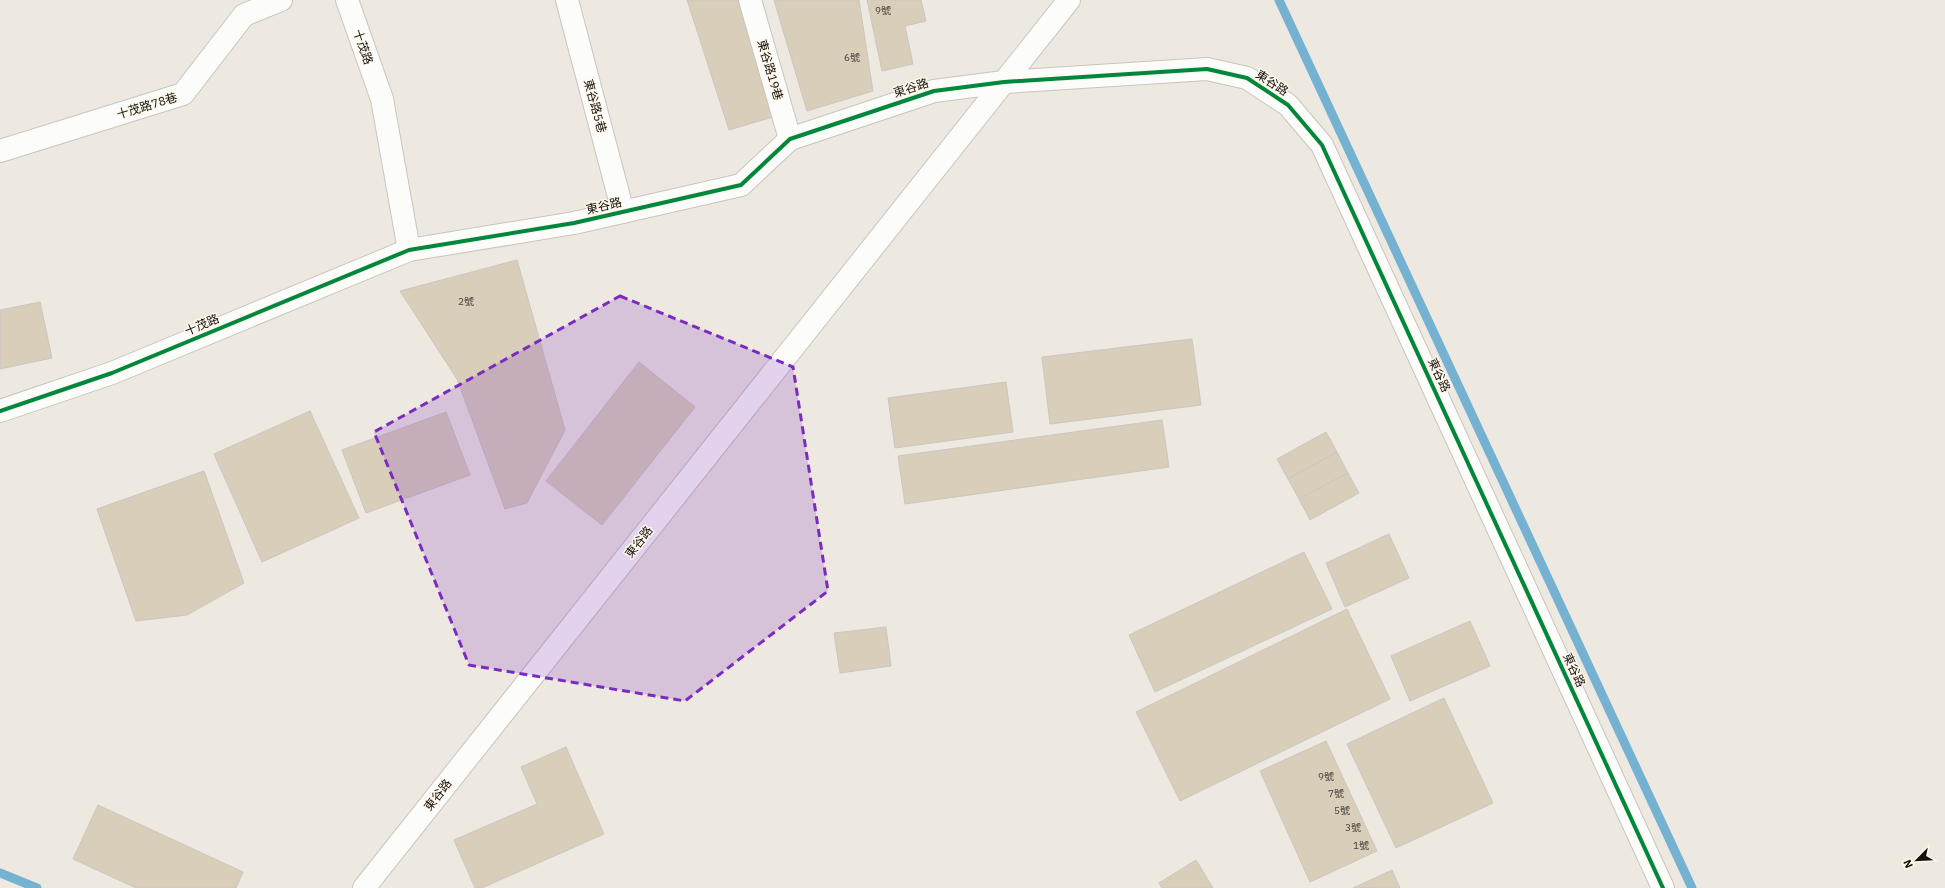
<svg xmlns="http://www.w3.org/2000/svg" width="1945" height="888" viewBox="0 0 1945 888" font-family="'IBM Plex Sans','Noto Sans TC',sans-serif">
  <style>
    .lines { fill: none; stroke-linecap: round; stroke-linejoin: round }
    .stream { stroke: #75b2d2; stroke-width: 9 }
    .building { fill: #d8ceba; stroke: #cac6c1 }
    .minor-casing { stroke: #c8c5be; stroke-width: 24 }
    .minor { stroke: #fcfcfa; stroke-width: 22 }
    .cycleway-casing { stroke: #fef7ec; stroke-width: 6 }
    .cycleway { stroke: #00873e; stroke-width: 4 }
    .marked { fill: #7b2cbf; fill-opacity: 0.2; stroke: #7b2cbf; stroke-width: 3; stroke-dasharray: 8 5; stroke-linejoin: round }
    .labels { text-anchor: middle; stroke-width: 3; stroke-linejoin: round; paint-order: stroke }
    .number-label { font-size: 10px; fill: #464139 }
    .street-label { font-size: 12px; fill: #15120e; stroke: #fef7ec }
  </style>
  <rect width="100%" height="100%" fill="#ede9e1"/>
  <g class="lines">
    <g class="stream">
      <path d="M1279,0l413,888"/>
      <path d="M0,873l37,15"/>
    </g>
  </g>
  <g class="building">
    <path d="M687,0h52l34,117 -44,13z"/>
    <path d="M774,0h85l14,91 -66,20z"/>
    <path d="M867,0h54l5,21 -21,5 8,38 -31,7z"/>
    <path d="M517,260l48,170 -38,73 -22,6 -48,-130 -57,-88z"/>
    <path d="M40,302l12,56 -52,11v-59z"/>
    <path d="M1192,339l9,66 -151,19 -8,-67z"/>
    <path d="M639,362l56,45 -93,118 -56,-44z"/>
    <path d="M1006,382l7,50 -118,16 -7,-50z"/>
    <path d="M310,411l49,107 -97,44 -48,-108z"/>
    <path d="M446,412l24,63 -104,38 -24,-63z"/>
    <path d="M1162,420l7,47 -264,37 -7,-48z"/>
    <path d="M1326,432l11,20 -49,27 -11,-20z"/>
    <path d="M1337,452l11,21 -49,26 -11,-20z"/>
    <path d="M204,471l40,112 -57,32 -51,6 -39,-112z"/>
    <path d="M1348,473l11,20 -49,27 -11,-21z"/>
    <path d="M1389,534l20,44 -64,29 -19,-44z"/>
    <path d="M1304,552l28,57 -177,83 -26,-57z"/>
    <path d="M1347,609l43,90 -210,102 -44,-89z"/>
    <path d="M1470,621l20,45 -80,35 -19,-45z"/>
    <path d="M886,627l5,39 -51,7 -6,-40z"/>
    <path d="M1444,698l49,105 -97,45 -49,-104z"/>
    <path d="M1326,741l51,110 -67,31 -50,-111z"/>
    <path d="M566,747l38,87 -122,54h-7l-21,-48 83,-36 -16,-37z"/>
    <path d="M98,805l145,67 -7,16h-100l-63,-29z"/>
    <path d="M1196,860l17,28h-51l-3,-5z"/>
    <path d="M1392,870l8,18h-47z"/>
  </g>
  <g class="lines">
    <g class="minor-casing">
      <g id="minor">
        <path d="M347,0l35,99 27,151"/>
        <path d="M567,0l56,212"/>
        <path d="M750,0l40,139"/>
        <path d="M0,151l183,-57 61,-79 37,-15"/>
        <path d="M0,411l112,-38 297,-123 165,-27 167,-38 49,-46 144,-48 70,-9 203,-13 40,9 41,27 34,40 341,743"/>
        <path d="M364,888l705,-888"/>
      </g>
    </g>
    <use href="#minor" class="minor"/>
    <g class="cycleway-casing">
      <path id="cycleway" d="M0,411l112,-38 297,-123 165,-27 167,-38 49,-46 144,-48 70,-9 203,-13 40,9 41,27 34,40 341,743"/>
    </g>
    <use href="#cycleway" class="cycleway"/>
  </g>
  <path class="marked" d="M620,296l173,71 35,224 -143,110 -216,-36 -95,-233z"/>
  <g class="labels">
    <g class="number-label">
      <text x="883" y="14">9號</text>
      <text x="852" y="61">6號</text>
      <text x="466" y="305">2號</text>
      <text x="1326" y="780">9號</text>
      <text x="1336" y="797">7號</text>
      <text x="1342" y="814">5號</text>
      <text x="1353" y="831">3號</text>
      <text x="1361" y="849">1號</text>
    </g>
    <g class="street-label">
      <text transform="translate(363 47) rotate(71)" y="4">十茂路</text>
      <text transform="translate(770 70) rotate(74)" y="4">東谷路19巷</text>
      <text transform="translate(1272 83) rotate(33)" y="4">東谷路</text>
      <text transform="translate(911 88) rotate(-18)" y="4">東谷路</text>
      <text transform="translate(147 106) rotate(-17)" y="4">十茂路78巷</text>
      <text transform="translate(595 106) rotate(75)" y="4">東谷路5巷</text>
      <text transform="translate(604 206) rotate(-13)" y="4">東谷路</text>
      <text transform="translate(202 325) rotate(-23)" y="4">十茂路</text>
      <text transform="translate(1439 375) rotate(65)" y="4">東谷路</text>
      <text transform="translate(639 542) rotate(-52)" y="4">東谷路</text>
      <text transform="translate(1574 670) rotate(65)" y="4">東谷路</text>
      <text transform="translate(438 795) rotate(-52)" y="4">東谷路</text>
    </g>
  </g>
  <g transform="translate(1917 860) rotate(246)" stroke="#fef7ec" stroke-width="3" paint-order="stroke">
  <path d="M0-3L7 15L0 10L-7 15Z" fill="#15120e"/>
  <text y="-6" font-size="11" font-weight="bold" text-anchor="middle" fill="#15120e">N</text>
  </g>
</svg>
